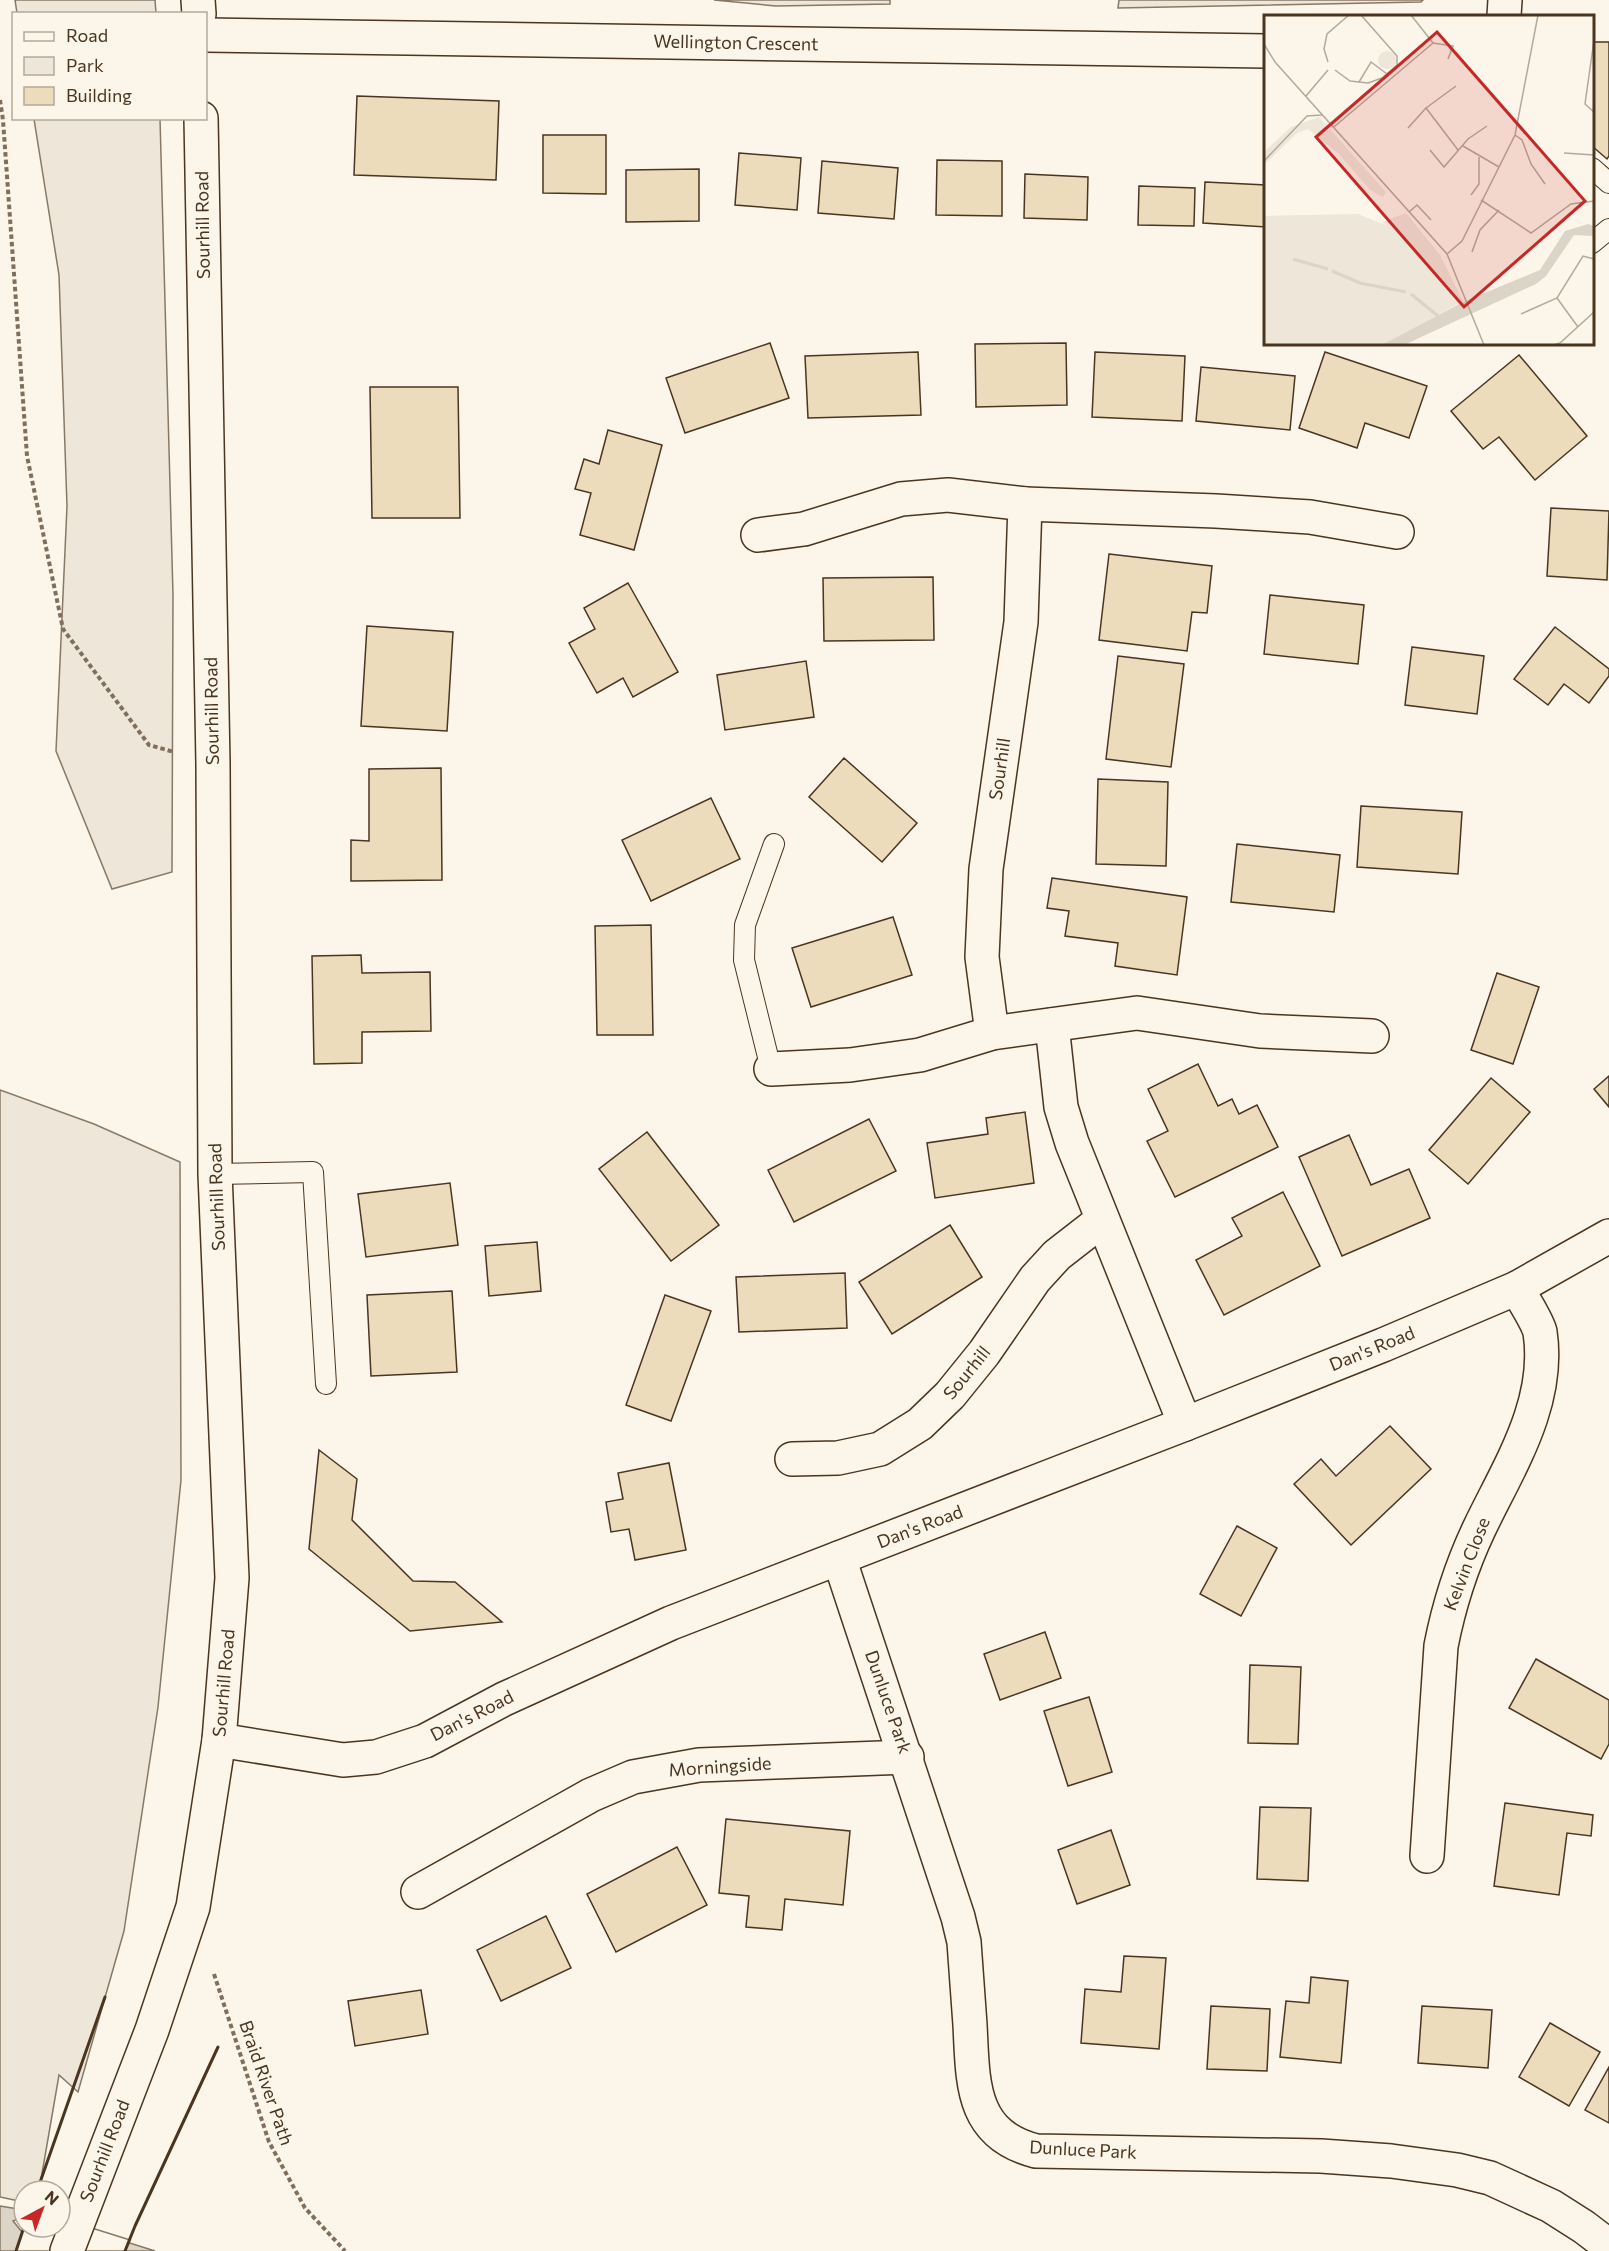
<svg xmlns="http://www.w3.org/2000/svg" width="1609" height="2251" viewBox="0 0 1609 2251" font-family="Commissioner,sans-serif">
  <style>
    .green { fill: #ede6d9; stroke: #887966; stroke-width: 1.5 }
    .parking { fill: #ede7d9; stroke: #887966; stroke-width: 1.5 }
    .water { fill: #dcd4c6; stroke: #887966; stroke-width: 1.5 }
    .pier { fill: #fbf6e9; stroke: #887966; stroke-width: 1.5 }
    .building { fill: #ecdcbc; stroke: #4a3520; stroke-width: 1.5 }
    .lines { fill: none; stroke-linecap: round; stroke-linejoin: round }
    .lane-casing { stroke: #4a3520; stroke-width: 22 }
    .street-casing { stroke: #4a3520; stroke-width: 36 }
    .secondary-casing { stroke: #4a3520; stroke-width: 36 }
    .path { stroke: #7f6f5c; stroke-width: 4; stroke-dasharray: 4.5 3; stroke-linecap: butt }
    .lane { stroke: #fbf6e9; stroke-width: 20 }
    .street { stroke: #fbf6e9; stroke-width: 33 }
    .secondary { stroke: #fbf6e9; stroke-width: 33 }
    .wall { stroke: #4a3520; stroke-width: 3 }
    .labels { text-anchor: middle; stroke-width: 4.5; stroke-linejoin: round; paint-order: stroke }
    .street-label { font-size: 18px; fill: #4a3520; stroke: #fbf6e9 }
    .inset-river { fill: none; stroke: #dcd4c6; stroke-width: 3 }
    .inset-road { fill: none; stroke: #b4a999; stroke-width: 1.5 }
    .view { fill: #c62828; fill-opacity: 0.15; stroke: #c62828; stroke-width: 3 }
    .inset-edge { fill: none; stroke: #4a3520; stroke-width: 3 }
  </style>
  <rect width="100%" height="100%" fill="#fbf6e9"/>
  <g class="green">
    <path d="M15,0h140l1,13h-139z"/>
    <path d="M1119,0h304l-2,2 -303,6z"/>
    <path d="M34,119h126l13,476 -1,277 -60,17 -56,-138 11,-245 -8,-231z"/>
    <path d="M0,1090l94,34 86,38 1,318 -23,227 -34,224 -46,161 -19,-17 -20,116h-15v11l-24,-5z"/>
  </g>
  <path class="parking" d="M714,0h176v4l-114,2z"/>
  <path class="water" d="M0,2206l24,4v17h36v-6l95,30h-155z"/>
  <path class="pier" d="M24,2216v11h36v-9l70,22 -5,11h-109l6,-19 -9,-11z"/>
  <g class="building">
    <path d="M1592,42h17v114l-2,3 -15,-13z"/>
    <path d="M357,96l142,5 -3,79 -142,-5z"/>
    <path d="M543,135h63v59l-63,-1z"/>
    <path d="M739,153l62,5 -4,52 -62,-5z"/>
    <path d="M937,160l65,1v55l-66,-1z"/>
    <path d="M822,161l76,7 -4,51 -76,-6z"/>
    <path d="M699,169v52l-73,1v-52z"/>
    <path d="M1025,174l63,3 -1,43 -63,-2z"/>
    <path d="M1205,182l61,3v42l-63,-4z"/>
    <path d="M1139,186l56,2 -1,38 -56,-1z"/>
    <path d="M770,343l19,55 -104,35 -19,-55z"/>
    <path d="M1066,343l1,62 -91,2 -1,-63z"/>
    <path d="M918,352l3,63 -113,3 -3,-62z"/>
    <path d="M1095,352l90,4 -3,65 -90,-4z"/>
    <path d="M1325,352l102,34 -18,52 -44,-15 -8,25 -58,-20z"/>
    <path d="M1519,355l68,81 -52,44 -36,-43 -16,12 -32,-38z"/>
    <path d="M1201,367l94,9 -5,54 -94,-9z"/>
    <path d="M370,387h88l2,131h-88z"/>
    <path d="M608,430l54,15 -28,105 -54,-15 11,-42 -16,-4 9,-30 15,5z"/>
    <path d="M1551,508l58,3 -2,69 -60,-4z"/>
    <path d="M1109,554l103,12 -5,47 -15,-1 -5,39 -88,-11z"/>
    <path d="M933,577l1,63 -110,1 -1,-63z"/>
    <path d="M628,583l50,89 -45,25 -10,-19 -26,15 -28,-50 26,-14 -11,-21z"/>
    <path d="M1270,595l94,10 -6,59 -94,-10z"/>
    <path d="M367,626l86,6 -6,99 -86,-5z"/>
    <path d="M1555,627l54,42v7l-20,27 -25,-19 -16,21 -34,-26z"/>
    <path d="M1412,647l72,9 -7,58 -72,-9z"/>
    <path d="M1118,656l66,8 -13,103 -65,-8z"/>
    <path d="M806,661l8,56 -89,13 -8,-55z"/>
    <path d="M844,758l73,65 -35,39 -73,-65z"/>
    <path d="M441,768l1,112 -91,1v-41l18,1v-72z"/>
    <path d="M1098,779l70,3 -2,84 -70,-2z"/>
    <path d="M711,798l29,61 -89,42 -29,-61z"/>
    <path d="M1361,806l101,6 -4,62 -101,-7z"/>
    <path d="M1237,844l103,11 -6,57 -103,-10z"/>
    <path d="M1052,878l135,19 -10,78 -62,-9 3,-23 -53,-7 4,-25 -22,-3z"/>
    <path d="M893,917l19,58 -101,32 -19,-59z"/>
    <path d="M651,925l2,110h-56l-2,-109z"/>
    <path d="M361,955l1,18 68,-1 1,59 -69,1v31l-48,1 -2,-108z"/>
    <path d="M1497,973l42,14 -26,77 -42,-14z"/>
    <path d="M1198,1064l20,42 14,-7 7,15 18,-9 21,42 -103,50 -28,-56 21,-10 -20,-42z"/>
    <path d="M1609,1076v31l-15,-18z"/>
    <path d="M1491,1078l39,34 -62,72 -39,-34z"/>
    <path d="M1025,1112l9,71 -99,15 -8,-55 61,-9 -2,-16z"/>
    <path d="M869,1119l27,52 -102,51 -26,-52z"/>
    <path d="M647,1132l72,93 -48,36 -72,-92z"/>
    <path d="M1349,1135l22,50 38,-16 21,49 -88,38 -43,-99z"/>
    <path d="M450,1183l8,62 -92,12 -8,-63z"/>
    <path d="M1283,1192l37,74 -96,49 -28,-55 46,-24 -10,-18z"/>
    <path d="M950,1225l32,52 -90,57 -33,-52z"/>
    <path d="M537,1242l4,49 -52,5 -4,-50z"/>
    <path d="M845,1273l2,55 -108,4 -3,-55z"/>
    <path d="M452,1291l5,81 -86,4 -4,-81z"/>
    <path d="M665,1295l46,16 -40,110 -45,-16z"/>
    <path d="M1390,1426l41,43 -80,76 -57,-61 27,-25 15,17z"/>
    <path d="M319,1450l38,29 -5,41 61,61 42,1 47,40 -92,9 -101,-82z"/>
    <path d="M669,1463l17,87 -51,10 -6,-31 -18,3 -5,-30 17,-3 -5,-26z"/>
    <path d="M1237,1526l40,22 -36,68 -41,-22z"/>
    <path d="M1045,1632l16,46 -61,22 -16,-46z"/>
    <path d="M1536,1659l73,41v44l-8,15 -92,-51z"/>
    <path d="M1250,1665l51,2 -3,77 -50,-1z"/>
    <path d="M1089,1697l23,75 -44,14 -24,-75z"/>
    <path d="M1505,1803l88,12 -2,21 -24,-3 -8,62 -65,-9z"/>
    <path d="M1260,1807l51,1 -3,73 -51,-2z"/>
    <path d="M726,1819l124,12 -7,74 -58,-6 -3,31 -36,-3 3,-31 -30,-3z"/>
    <path d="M1111,1830l19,55 -53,19 -19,-54z"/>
    <path d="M677,1847l30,58 -91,47 -29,-58z"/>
    <path d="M546,1916l25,52 -70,33 -24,-51z"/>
    <path d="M1124,1956l42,2 -7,91 -78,-6 4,-54 36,3z"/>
    <path d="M1311,1977l37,4 -7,82 -61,-6 6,-56 23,2z"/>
    <path d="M421,1990l7,44 -73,12 -7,-45z"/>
    <path d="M1211,2006l59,3 -3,62 -60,-2z"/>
    <path d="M1422,2006l70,4 -4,58 -70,-5z"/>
    <path d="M1550,2023l50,29 -31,54 -50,-29z"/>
    <path d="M1609,2067v56l-24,-13z"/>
  </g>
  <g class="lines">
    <g class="lane-casing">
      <g id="lane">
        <path d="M1592,168l17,15"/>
        <path d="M1592,243l17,-14"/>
        <path d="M771,1069l-27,-109 1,-35 29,-81"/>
        <path d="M215,1174l98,-2 13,212"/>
      </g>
    </g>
    <g class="street-casing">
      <g id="street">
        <path d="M1504,16l1,-16"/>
        <path d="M206,35l1060,16"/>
        <path d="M1025,504l191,7 94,6 87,15"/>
        <path d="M758,535l46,-6 97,-30 47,-4 77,9 -4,118 -35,247 -4,88 10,76"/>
        <path d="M1052,1025l9,82 11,36 113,281"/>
        <path d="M771,1069l79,-4 70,-10 72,-22 145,-20 123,18 112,5"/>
        <path d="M792,1459l46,-1 42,-9 40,-25 30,-29 34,-42 51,-74 22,-24 45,-35"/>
        <path d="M839,1558l119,359 6,25c2,28 4,55 6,83 3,57 0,109 66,126l285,5 70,5 66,9 33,8 61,28 33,21 25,19"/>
        <path d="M1427,1856l14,-210c8,-41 20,-79 38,-117 29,-61 72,-125 61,-197 -3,-12 -17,-32 -23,-44"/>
        <path d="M418,1892l173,-97 42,-18 66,-12 208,-8"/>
      </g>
    </g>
    <g class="secondary-casing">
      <g id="secondary">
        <path d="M198,0l1,14"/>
        <path d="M219,1740l124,20 33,-3 49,-16 79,-42 167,-76 514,-199 198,-79 134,-57 92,-52"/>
        <path d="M67,2251l85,-221 41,-123 26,-167 13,-162 -17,-404 -2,-410 -12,-646"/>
      </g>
    </g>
    <g class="path">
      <path d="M0,100l3,20 24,336 36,173 86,116 25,7"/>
      <path d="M214,1974l55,168 36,66 40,43"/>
    </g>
    <use href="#lane" class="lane"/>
    <use href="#street" class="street"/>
    <use href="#secondary" class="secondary"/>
    <g class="wall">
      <path d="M37,2191l68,-194"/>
      <path d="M16,2251l8,-24"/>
      <path d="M125,2251l10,-25 83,-179"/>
    </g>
  </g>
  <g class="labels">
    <g class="street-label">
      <text transform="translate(736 43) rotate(1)" y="6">Wellington Crescent</text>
      <text transform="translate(203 225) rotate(-91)" y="6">Sourhill Road</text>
      <text transform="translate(212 711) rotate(-91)" y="6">Sourhill Road</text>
      <text transform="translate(1000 769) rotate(-82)" y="6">Sourhill</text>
      <text transform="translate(217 1197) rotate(-92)" y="6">Sourhill Road</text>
      <text transform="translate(1372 1349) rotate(-22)" y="6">Dan's Road</text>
      <text transform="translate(967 1373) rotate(-51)" y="6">Sourhill</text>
      <text transform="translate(920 1527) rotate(-21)" y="6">Dan's Road</text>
      <text transform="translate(1467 1564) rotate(-69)" y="6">Kelvin Close</text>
      <text transform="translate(224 1683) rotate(-85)" y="6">Sourhill Road</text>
      <text transform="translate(888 1702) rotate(71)" y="6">Dunluce Park</text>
      <text transform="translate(472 1716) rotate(-27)" y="6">Dan's Road</text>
      <text transform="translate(720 1767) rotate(-4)" y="6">Morningside</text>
      <text transform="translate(266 2083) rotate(71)" y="6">Braid River Path</text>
      <text transform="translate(1083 2150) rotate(3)" y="6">Dunluce Park</text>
      <text transform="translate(105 2151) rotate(-69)" y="6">Sourhill Road</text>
    </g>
  </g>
  <g transform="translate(1264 15)">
    <rect width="330" height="330" fill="#fbf6e9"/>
    <path d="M114 45a9 9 0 1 1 18 0a9 9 0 1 1-18 0ZM55,102l67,75 -3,5 -13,-7 -31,-36 -31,-25 -11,4 -33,32v-13l27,-25zM142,198l34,42 23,46 -79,44h-120v-129l94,-2 27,11 -3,-3z" fill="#ede6d9"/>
    <path d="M324,209l6,2v10l-20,-1 -28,41 -10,8 -132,61h-22l81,-43 77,-32 25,-39z" fill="#dcd4c6"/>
    <path class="inset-river" d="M29,244l35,10M68,256l28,12 46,9M147,279l27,22"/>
    <path class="inset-road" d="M147,0l22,28M330,25l-9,64 9,8M169,28l20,3 -5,13M0,29l11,18 172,192 37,91M64,47l-4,-13 3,-15 22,-19M71,55l15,11 18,2 14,-5 15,-13v-9l-36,-41M95,67l12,-20 16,12M42,81l22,-26M162,93l30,-22M70,112l99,-84M144,113l18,-20 32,42M251,120l7,5 9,24 14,20M199,131l36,21M166,135l14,17 24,-28 19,-13M300,138l30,2M0,146l43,-45 15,-1M207,180l8,-11v-27M217,185l50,33 40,-29 23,-3M145,197l8,-7 14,15M208,237l8,-22 19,-20M183,239l15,-13 53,-106 23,-120M293,283l21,29M257,299l36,-16 26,-42 11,3M289,330l7,-2 34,-31"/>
    <path class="view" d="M173,17l148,169 -121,106 -148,-170z"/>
    <rect width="330" height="330" class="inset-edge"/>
  </g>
  <rect x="12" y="12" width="195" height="108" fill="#fbf6e9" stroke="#b4a999" stroke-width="1.5"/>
  <rect x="24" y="32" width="30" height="9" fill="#fbf6e9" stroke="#b4a999" stroke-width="1.5"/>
  <text x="66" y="42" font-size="18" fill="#4a3520">Road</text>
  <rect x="24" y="57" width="30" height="18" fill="#ede6d9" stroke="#b4a999" stroke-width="1.5"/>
  <text x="66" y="72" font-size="18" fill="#4a3520">Park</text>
  <rect x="24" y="87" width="30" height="18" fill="#ecdcbc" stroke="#b4a999" stroke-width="1.5"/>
  <text x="66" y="102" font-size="18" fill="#4a3520">Building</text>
  <g transform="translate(42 2209) rotate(41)"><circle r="28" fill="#fbf6e9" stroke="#b4a999" stroke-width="1.5"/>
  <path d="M0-4.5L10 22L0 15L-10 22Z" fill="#c62828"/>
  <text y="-9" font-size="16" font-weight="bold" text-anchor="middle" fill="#4a3520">N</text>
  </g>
</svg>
